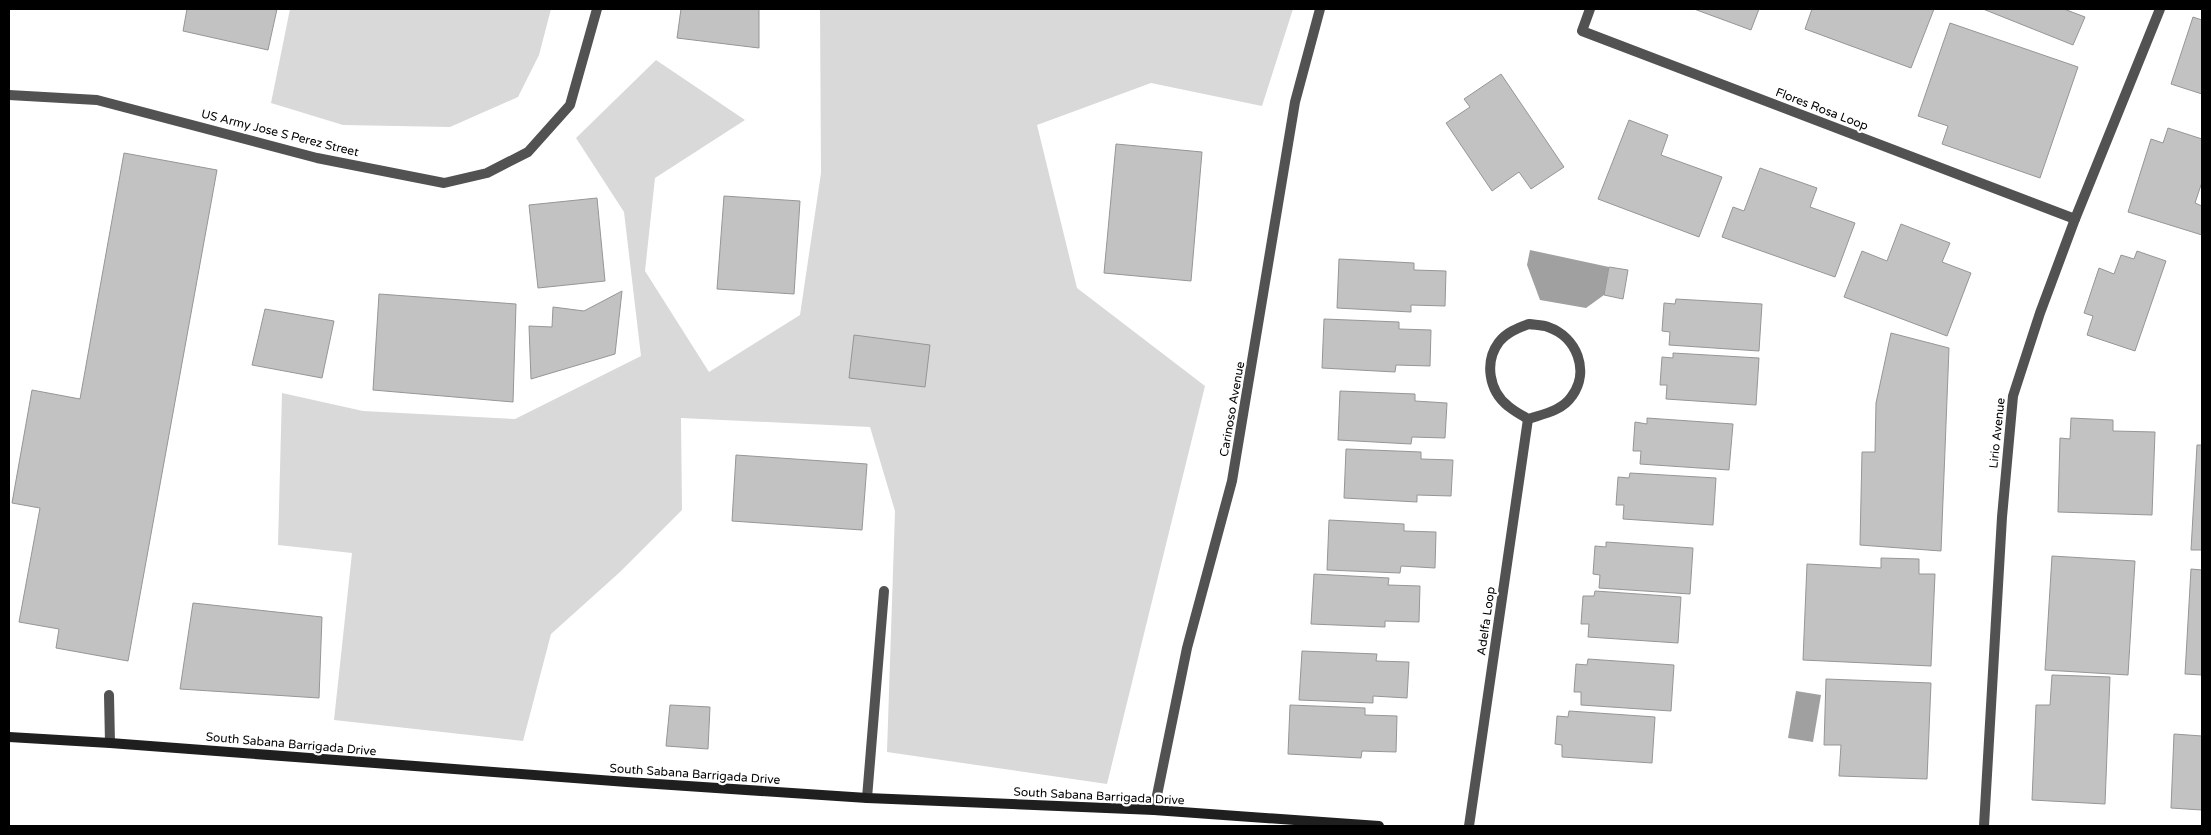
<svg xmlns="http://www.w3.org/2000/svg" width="2211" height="835" viewBox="0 0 2211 835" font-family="'Varela Round',sans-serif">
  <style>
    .green { fill: #d9d9d9 }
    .water { fill: #a0a0a0 }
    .building { fill: #c2c2c2; stroke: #969696 }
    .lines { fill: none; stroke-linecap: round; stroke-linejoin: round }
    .lane { stroke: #525252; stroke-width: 10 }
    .street { stroke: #525252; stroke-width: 10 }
    .secondary { stroke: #1f1f1f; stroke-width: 10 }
    .labels { text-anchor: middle; stroke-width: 4.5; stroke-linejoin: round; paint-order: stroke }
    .street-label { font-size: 12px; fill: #000; stroke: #fff }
  </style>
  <rect width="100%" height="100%" fill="#fff"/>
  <g class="green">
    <path d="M290,9h261l-12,46 -21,42 -68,30 -107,-2 -72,-22z"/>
    <path d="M820,9h473l-31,97 -111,-23 -114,42 40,163 128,98 -98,398 -220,-32 8,-241 -25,-84 -189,-9 1,92 -62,62 -69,62 -28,107 -189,-21 18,-167 -74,-8 4,-152 81,18 152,8 126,-63 -17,-144 -48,-74 80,-78 89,60 -90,58 -10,93 64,101 91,-57 21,-142z"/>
  </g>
  <g class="water">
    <path d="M1530,250l79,17 -5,28 -18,13 -46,-8 -13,-35z"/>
    <path d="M1796,691l25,4 -8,47 -25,-4z"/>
  </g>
  <g class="building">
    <path d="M187,9h90l-9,41 -85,-19z"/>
    <path d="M681,9h78v39l-82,-10z"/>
    <path d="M1694,9h65l-8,21z"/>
    <path d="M1812,9h122l-23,59 -106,-39z"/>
    <path d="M1983,9h81l21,8 -12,28z"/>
    <path d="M2193,17l9,3v74l-31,-10z"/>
    <path d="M1950,23l128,44 -38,111 -98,-34 6,-18 -30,-10z"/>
    <path d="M1501,74l63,93 -33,22 -12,-17 -27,19 -46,-68 24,-16 -6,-8z"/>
    <path d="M1629,120l39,15 -7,20 61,22 -23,60 -101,-38z"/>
    <path d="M2168,128l34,11v43l-7,21 7,3v29l-74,-23 23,-73 12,4z"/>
    <path d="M1116,144l86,8 -11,129 -87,-8z"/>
    <path d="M124,153l93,17 -89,491 -72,-13 3,-19 -40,-7 21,-114 -28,-5 20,-113 48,9z"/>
    <path d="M1760,168l57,20 -7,19 45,16 -20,54 -113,-40 11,-30 11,4z"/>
    <path d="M724,196l76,5 -6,93 -77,-5z"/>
    <path d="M597,198l8,83 -67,7 -9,-83z"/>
    <path d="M1901,224l49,19 -8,19 29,11 -24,63 -103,-39 18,-46 25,10z"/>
    <path d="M2137,251l29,10 -31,90 -48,-16 6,-19 -9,-3 15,-45 15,6 7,-19 13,4z"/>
    <path d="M1339,259l75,4v7l32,1 -1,35 -34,-1v7l-74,-4z"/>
    <path d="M1609,267l19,3 -5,29 -19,-4z"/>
    <path d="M622,291l-7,63 -84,25 -2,-53 23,1 1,-20 31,4z"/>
    <path d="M379,294l137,10 -3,98 -140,-12z"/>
    <path d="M1676,299l86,5 -3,47 -90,-6 1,-13 -8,-1 2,-28 11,1z"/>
    <path d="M265,309l69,12 -12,57 -70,-13z"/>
    <path d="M1324,319l75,3v7l32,1 -1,36 -34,-1 -1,7 -73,-4z"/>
    <path d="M1891,333l58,15 -8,203 -81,-6 2,-93h13l1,-49z"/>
    <path d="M854,335l76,10 -5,42 -76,-9z"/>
    <path d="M1673,353l86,5 -3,47 -90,-6 1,-14h-7l2,-28 11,1z"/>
    <path d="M1340,391l75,3v7l32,2 -2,35 -33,-1 -1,7 -73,-4z"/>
    <path d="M1647,418l86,6 -4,46 -89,-6 1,-13h-8l2,-29 12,2z"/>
    <path d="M2071,418l42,2v11l42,1 -3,83 -94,-3 2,-74 10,1z"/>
    <path d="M2197,445h5v105h-11z"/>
    <path d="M1346,449l75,3v7l32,1 -2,36 -34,-1v7l-73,-4z"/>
    <path d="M736,455l131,9 -5,66 -130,-9z"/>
    <path d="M1630,473l86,5 -3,47 -90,-6 1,-14h-8l2,-28 11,1z"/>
    <path d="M1329,520l75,4v7l32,1 -1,36 -34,-2 -1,7 -73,-3z"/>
    <path d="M1606,542l87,6 -3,46 -91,-6 1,-13 -7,-1 2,-28 11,1z"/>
    <path d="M2052,556l83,5 -7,114 -83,-5z"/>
    <path d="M1881,558l38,1v15h16l-4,92 -128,-6 4,-96 74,4z"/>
    <path d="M2191,569l11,1v105l-17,-1z"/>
    <path d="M1314,574l75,4 -1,7 32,1 -1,36 -34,-1v6l-74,-3z"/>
    <path d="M1595,591l86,6 -3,46 -90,-6 1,-13h-8l2,-28h11z"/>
    <path d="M193,603l129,14 -3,81 -139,-9z"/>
    <path d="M1302,651l75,3 -1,7 33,1 -2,36 -34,-2v7l-74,-3z"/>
    <path d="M1588,659l86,6 -3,46 -90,-6v-13h-7l2,-28 11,1z"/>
    <path d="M2052,675l58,2 -5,127 -73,-4 4,-95h14z"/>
    <path d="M1826,679l105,4 -4,96 -88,-3 2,-31h-17z"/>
    <path d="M670,705l40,2 -2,42 -42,-3z"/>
    <path d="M1290,705l75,3v7l32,1 -1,36 -34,-1 -1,7 -73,-4z"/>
    <path d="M1569,711l86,6 -3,46 -90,-6v-12l-7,-1 2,-28 11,1z"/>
    <path d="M2174,734l28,2v74l-31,-2z"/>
  </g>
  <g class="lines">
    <g class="lane">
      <path d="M109,695l1,48"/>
      <path d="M867,798l17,-207"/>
    </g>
    <g class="street">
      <path d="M1590,9l-8,22 493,188"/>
      <path d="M9,95l88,5 220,58 127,25 43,-10 41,-21 42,-47 27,-96"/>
      <path d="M1529,324c6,1 14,1 19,3 29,10 42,44 24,69 -10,15 -29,18 -44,23 -7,-4 -14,-8 -20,-13 -19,-15 -24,-44 -9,-64 8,-10 19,-14 30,-18z"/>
      <path d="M1154,810l33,-162 45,-167 63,-379 25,-93"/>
      <path d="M1469,826l59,-407"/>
      <path d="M1984,826l18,-309 11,-121 27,-83 35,-94 85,-210"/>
    </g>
    <path class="secondary" d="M9,737l101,6 517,39 240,16 287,12 225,16"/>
  </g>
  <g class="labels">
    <g class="street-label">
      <text transform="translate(1822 109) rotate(21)" y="4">Flores Rosa Loop</text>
      <text transform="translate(280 133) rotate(14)" y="4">US Army Jose S Perez Street</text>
      <text transform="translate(1232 409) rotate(-80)" y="4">Carinoso Avenue</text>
      <text transform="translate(1997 433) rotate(-84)" y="4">Lirio Avenue</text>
      <text transform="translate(1486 621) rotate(-82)" y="4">Adelfa Loop</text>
      <text transform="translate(291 744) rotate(5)" y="4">South Sabana Barrigada Drive</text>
      <text transform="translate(695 774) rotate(4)" y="4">South Sabana Barrigada Drive</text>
      <text transform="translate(1099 796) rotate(3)" y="4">South Sabana Barrigada Drive</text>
    </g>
  </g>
  <rect width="2211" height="835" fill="none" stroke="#000000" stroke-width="20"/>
</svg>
